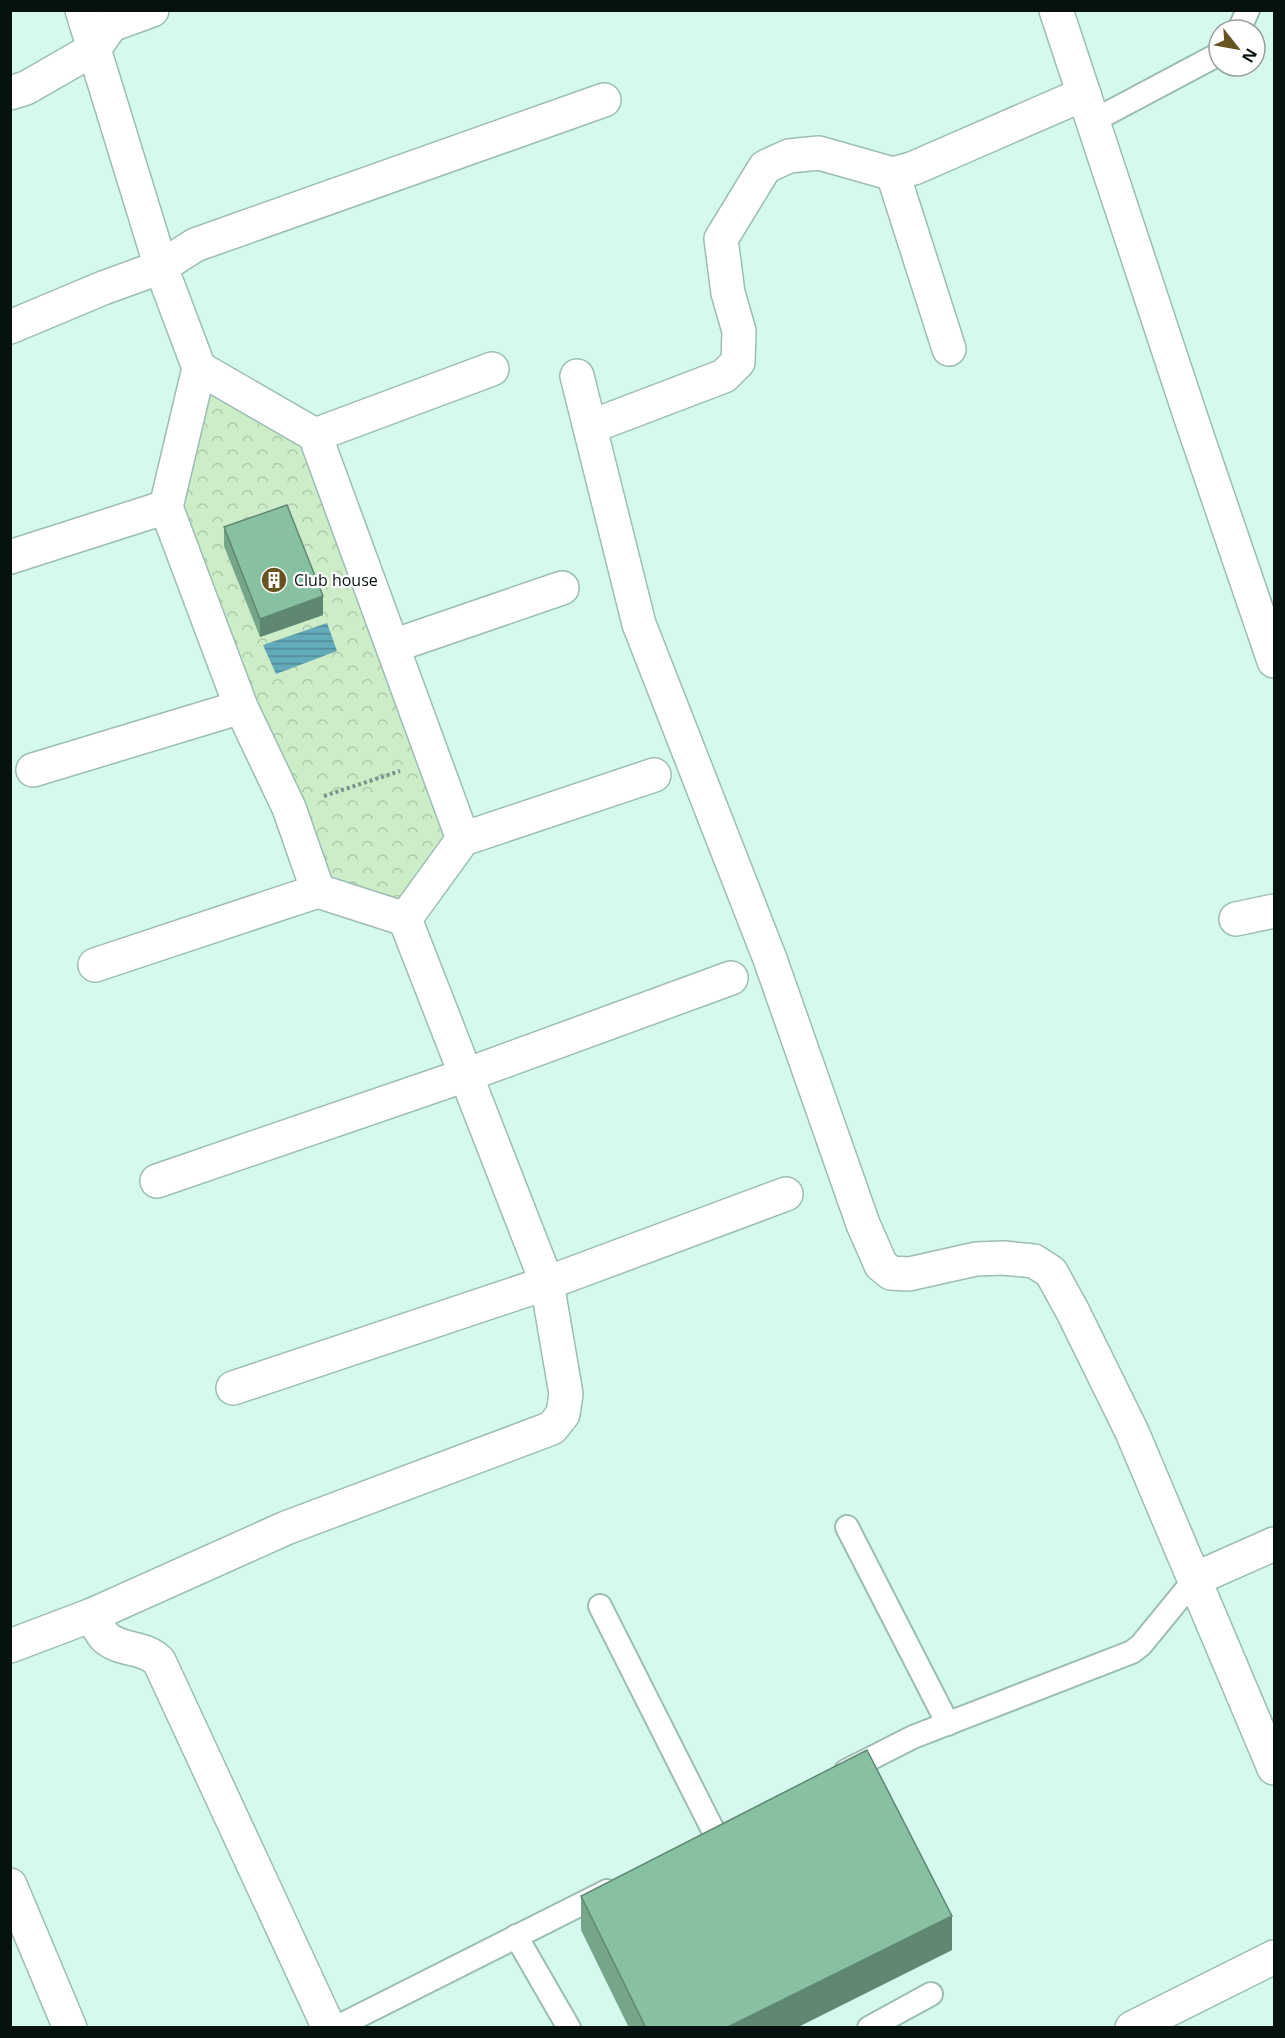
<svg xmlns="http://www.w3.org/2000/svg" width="1285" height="2038" viewBox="0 0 1285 2038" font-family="'Open Sans',sans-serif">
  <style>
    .park { fill: url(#park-crowns) }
    .water { fill: url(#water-rules) }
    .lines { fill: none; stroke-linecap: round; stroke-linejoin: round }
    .service-casing { stroke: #9cbdb4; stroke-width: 26 }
    .minor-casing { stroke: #9cbdb4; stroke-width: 36 }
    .path { stroke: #7a938c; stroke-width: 4; stroke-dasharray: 3 3; stroke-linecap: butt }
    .service { stroke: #fff; stroke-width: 22 }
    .minor { stroke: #fff; stroke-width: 33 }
    .wall { fill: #75a68a }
    .shaded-wall { fill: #5f8771 }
    .building { fill: #88c1a1; stroke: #5f8771; stroke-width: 1.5 }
    .labels { text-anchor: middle; stroke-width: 4.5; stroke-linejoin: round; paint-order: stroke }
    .poi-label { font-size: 16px; fill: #06120f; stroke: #fff; text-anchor: start }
  </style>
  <defs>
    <pattern id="park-crowns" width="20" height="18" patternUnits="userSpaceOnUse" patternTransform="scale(1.5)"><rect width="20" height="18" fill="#cdecc8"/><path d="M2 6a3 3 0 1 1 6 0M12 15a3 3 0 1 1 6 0" fill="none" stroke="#afc9ab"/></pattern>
    <pattern id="water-rules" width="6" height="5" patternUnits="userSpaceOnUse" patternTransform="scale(1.5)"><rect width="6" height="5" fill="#63abba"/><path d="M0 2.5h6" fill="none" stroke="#508a96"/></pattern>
  </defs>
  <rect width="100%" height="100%" fill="#d6f9ef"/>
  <path class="park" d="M199,368l116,67 148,404 -58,80 -87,-28 -152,-384z"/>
  <path class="water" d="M327,623l10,28 -61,23 -13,-29z"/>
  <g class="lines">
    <g class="service-casing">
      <g id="service">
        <path d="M1239,30l9,-20"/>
        <path d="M1093,121l126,-67"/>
        <path d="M847,1527l101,197"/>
        <path d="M600,1606l116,230"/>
        <path d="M846,1771l67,-34 219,-85 9,-7 54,-66"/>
        <path d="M516,1936l53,92"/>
        <path d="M335,2028l272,-137"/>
        <path d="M869,2028l62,-34"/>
      </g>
    </g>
    <g class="minor-casing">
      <g id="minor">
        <path d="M82,10l79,257 38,101 -33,139 75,200 48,101 29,83 87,28"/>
        <path d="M1056,10l137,414 81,237"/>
        <path d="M10,93l16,-5 68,-39 17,-24 41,-15"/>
        <path d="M893,174l56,175"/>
        <path d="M10,327l93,-39 58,-21 34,-22 409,-145"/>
        <path d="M199,368l116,67 148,404 -58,80"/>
        <path d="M577,376l62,248 131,335 93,265 18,41 10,8 18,1 67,-15 27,-1 31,3 17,11 22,40 59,120 142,336"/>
        <path d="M590,427l134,-51 14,-14 1,-31 -11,-38 -7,-54 44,-72 24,-11 30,-3 74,21 21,-6 170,-74"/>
        <path d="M315,435l177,-66"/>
        <path d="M10,557l156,-50"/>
        <path d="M393,646l169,-58"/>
        <path d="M33,770l208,-63"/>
        <path d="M463,839l191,-64"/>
        <path d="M1236,919l38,-8"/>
        <path d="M95,965l223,-74"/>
        <path d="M157,1181l309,-106 265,-97"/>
        <path d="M233,1388l314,-105 239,-89"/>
        <path d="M1195,1579l79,-35"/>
        <path d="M92,1615c4,7 7,15 12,21 16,16 38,9 55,25l170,367"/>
        <path d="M10,1646l82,-31 194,-87 266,-100 11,-14 3,-20 -19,-111 -142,-364"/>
        <path d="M10,1885l60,143"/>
        <path d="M1132,2028l142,-71"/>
      </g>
    </g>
    <path class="path" d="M324,796l76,-25"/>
    <use href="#service" class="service"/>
    <use href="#minor" class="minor"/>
  </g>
  <g class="wall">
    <path d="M224,527l99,88 -63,22 -36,-91z"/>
    <path d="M581,1896l371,54 -156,78h-167l-48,-98z"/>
  </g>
  <g class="shaded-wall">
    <path d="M323,596v19l-63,22v-18z"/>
    <path d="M952,1916v34l-156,78h-70z"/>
  </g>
  <g class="building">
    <path d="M287,505l36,91 -63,23 -36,-92z"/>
    <path d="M867,1750l85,166 -226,112h-80l-65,-132z"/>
  </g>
  <defs>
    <g id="building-disc" transform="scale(1.35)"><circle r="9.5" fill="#675321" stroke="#fff"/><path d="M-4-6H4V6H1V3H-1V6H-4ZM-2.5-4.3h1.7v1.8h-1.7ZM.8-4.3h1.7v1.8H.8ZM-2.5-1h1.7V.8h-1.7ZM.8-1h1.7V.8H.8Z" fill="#fff"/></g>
  </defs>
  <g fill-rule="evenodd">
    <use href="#building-disc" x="274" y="580"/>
  </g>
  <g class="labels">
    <g class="poi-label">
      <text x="294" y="586">Club house</text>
    </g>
  </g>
  <rect width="1285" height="2038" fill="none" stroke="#06120f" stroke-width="24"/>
  <g transform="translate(1237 48) rotate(121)"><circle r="28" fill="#ffffff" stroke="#9ba09f" stroke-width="1.5"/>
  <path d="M0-4.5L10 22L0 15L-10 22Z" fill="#675321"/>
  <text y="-9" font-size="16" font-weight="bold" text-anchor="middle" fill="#06120f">N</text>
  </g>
</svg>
